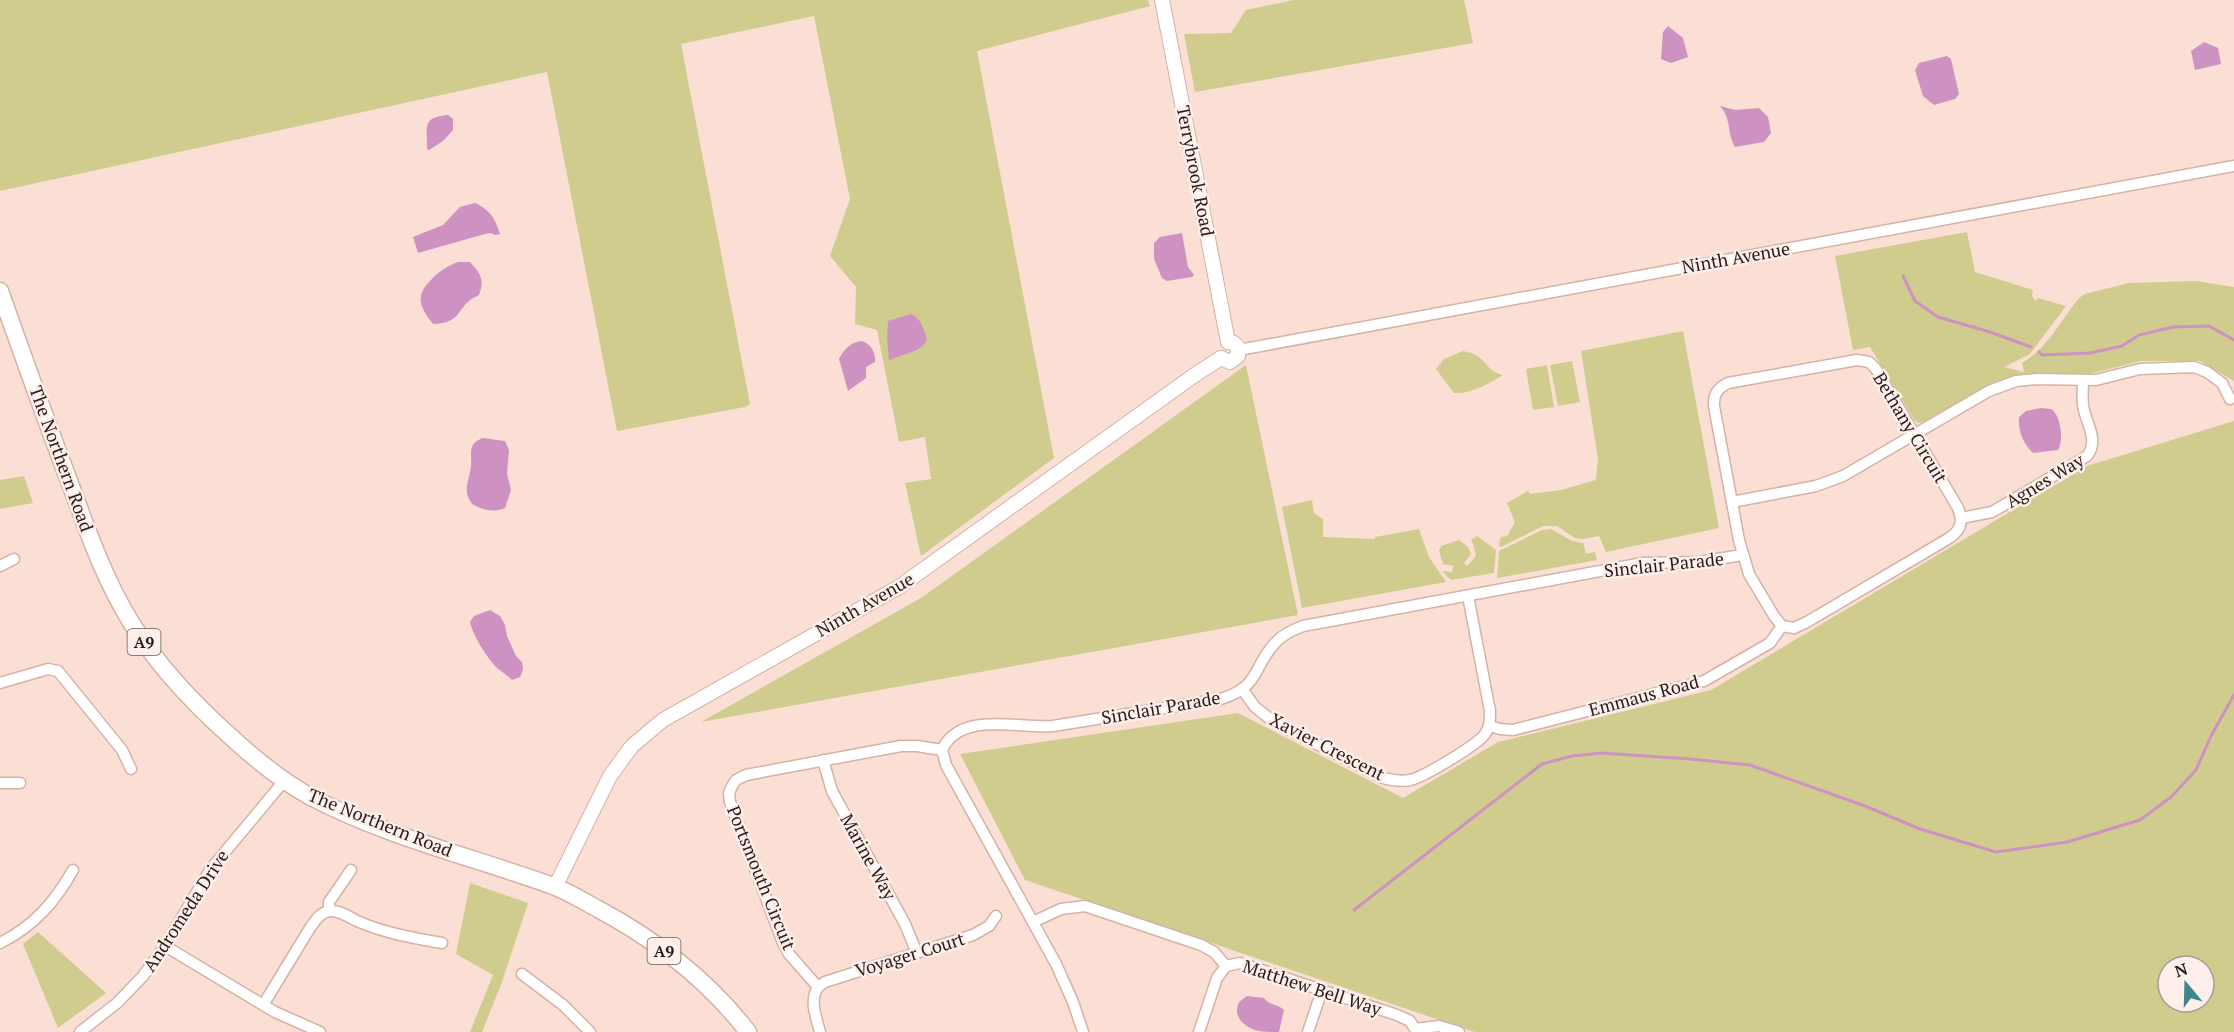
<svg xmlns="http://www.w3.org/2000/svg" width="2234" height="1032" viewBox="0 0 2234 1032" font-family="'PT Serif',serif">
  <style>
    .green { fill: #cfcc8e; fill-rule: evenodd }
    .water { fill: #ce92c2 }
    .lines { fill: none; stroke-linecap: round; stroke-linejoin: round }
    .stream { stroke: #ce92c2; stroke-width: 3 }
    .minor-casing { stroke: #d4b2a6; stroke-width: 13 }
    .major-casing { stroke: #d4b2a6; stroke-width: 16 }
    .highway-casing { stroke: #d4b2a6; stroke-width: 19 }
    .minor { stroke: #fff; stroke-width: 10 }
    .major { stroke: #fff; stroke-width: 14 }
    .highway { stroke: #fff; stroke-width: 16 }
    .labels { text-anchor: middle; stroke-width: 5; stroke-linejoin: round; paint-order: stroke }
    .shield { fill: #feefea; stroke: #685b56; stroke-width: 1.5 }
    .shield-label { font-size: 16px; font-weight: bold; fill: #271b17 }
    .street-label { font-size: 18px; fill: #271b17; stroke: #feefea }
  </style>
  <rect width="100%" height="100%" fill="#fbdfd5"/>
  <g class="green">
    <path d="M0,0h1148l2,6 -173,45 77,407 -133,98 -16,-73 26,-4 -6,-42 -26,5 -22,-112 -22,-6 1,-37 -26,-31 20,-57 -36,-183 -133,28 69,360 -5,3 -128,24 -70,-359 -547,119z"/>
    <path d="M1293,0h171l9,43 -278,49 -11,-58 47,-1 15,-23z"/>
    <path d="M1967,232l8,40 58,18 -1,5 3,6 3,-3 28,8 -36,48 -26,13 20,5 -2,-9c24,-13 40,-44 57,-65l6,-4 44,-11 67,-2 38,6v94l-34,-20h-59l-52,13 -56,-1 -27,5 -14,5 -67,38 -6,2 -4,-2 -45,-74 -17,3 -18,-94z"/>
    <path d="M1683,331l36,197 -113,24 -7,-16 -16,3 -8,-1 -18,-12h-14l-42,21 -2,-1 1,-8 8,-3 7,-13 -8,-19 21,-12 2,3 31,-4 35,-10 2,-21 -17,-108z"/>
    <path d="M1463,351c25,4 22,21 40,24 -15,9 -31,19 -49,18l-18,-24 8,-10z"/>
    <path d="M1572,361l8,41 -22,4 -8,-41z"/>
    <path d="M1246,365l52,250 -597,107 220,-124z"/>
    <path d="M1547,365l7,42 -21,3 -7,-41z"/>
    <path d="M2234,421v611h-759l-450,-152 -65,-126 278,-41 165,85 95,-56 213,-52 376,-224zM2168,966h36v36h-36z"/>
    <path d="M24,476l9,27 -33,6v-29z"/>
    <path d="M1312,500l2,13 9,6v18l52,2v-2l44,-8 10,28 17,25 -144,26 -20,-101z"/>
    <path d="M1551,529l21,12 11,2 3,11 9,-2 2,8 -100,18 2,-27 43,-21z"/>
    <path d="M1477,536l19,14 -2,23 -43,7 -9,-9 10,1 1,-6 -10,-2 -4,-13 2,-5 18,-6 9,7 3,7 -7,9 3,3 9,-10 -2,-10 -3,-6z"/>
    <path d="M470,883l58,20 -26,79 -20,50h-12l23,-57 -37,-21z"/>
    <path d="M38,932l68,61 -48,35 -35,-84z"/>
  </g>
  <g class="water">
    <path d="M1668,26l15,12 5,19 -17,6 -10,-4 2,-27z"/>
    <path d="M2204,42l14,6 3,16 -26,6 -4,-19z"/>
    <path d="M1947,56l4,3 8,35 -4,5 -21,6 -11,-9 -8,-26 4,-7z"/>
    <path d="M1720,106l15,4 24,-2 9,9 3,16 -7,9 -29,5c-9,-17 -3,-27 -15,-41z"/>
    <path d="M448,115l5,4v11l-10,11 -14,9 -2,-1c1,-20 -7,-32 21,-34z"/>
    <path d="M475,203c15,7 20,15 25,31l-5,1 -4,-2 -6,1 -67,19 -5,-16 30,-12 17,-18z"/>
    <path d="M1182,233l6,34 6,8 -2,2 -25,4 -5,-3 -8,-19v-16l6,-6z"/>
    <path d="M458,262h12c11,12 15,18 9,33 -25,11 -14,28 -46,29 -12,-16 -19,-27 -3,-43 8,-9 17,-15 28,-19z"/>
    <path d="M911,314c10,4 13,16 16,25 -6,15 -26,14 -38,22l-2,-24 1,-16z"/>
    <path d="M862,341c9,3 14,12 13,21l-9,5v11l-18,13 -9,-32c5,-10 12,-17 23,-18z"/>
    <path d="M2041,408c1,0 9,1 10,1 10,5 13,33 7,41l-25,3c-10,-10 -15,-21 -14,-36l7,-6z"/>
    <path d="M483,438l22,3 4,9 -2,24 4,16 -6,18c-13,5 -22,2 -33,-4 -10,-14 -3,-22 -1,-38 1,-13 -4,-22 12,-28z"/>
    <path d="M490,610l10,6 5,9 2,11 9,20 6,6 1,8 -3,7 -8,3c-4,-4 -7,-6 -11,-9 -11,-7 -29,-37 -31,-49l4,-6z"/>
    <path d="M1247,996l17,2c6,8 14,6 20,12l-5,22c-18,0 -27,0 -38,-11 -5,-7 -5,-11 -2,-19z"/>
  </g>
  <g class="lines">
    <g class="stream">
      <path d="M1903,276l12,25 23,16 52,15 41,15"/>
      <path d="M2039,352l3,3 48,-2 32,-7 17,-11 34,-8 36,-1 25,14"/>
      <path d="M1354,910l188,-146 30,-8 29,-3 89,6 60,6 115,41 55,23 76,23 71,-10 73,-22 31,-23 25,-27 15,-34 23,-41"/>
    </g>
    <g class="minor-casing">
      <g id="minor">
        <path d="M1239,350l995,-184"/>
        <path d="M1857,360l12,2 7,7 82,139c6,15 2,24 -12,32l-139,82 -13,6 -12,-2 -8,-10 -25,-42 -10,-34 -25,-134c-1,-12 4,-18 14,-23z"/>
        <path d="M1732,502l84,-16 27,-10 146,-85 27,-10 20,-2 60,1 44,-11 54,-2 13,5 15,11 8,16"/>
        <path d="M1961,518l31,-6 95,-56c13,-16 -2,-34 -4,-51 -1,-9 0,-17 0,-25"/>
        <path d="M0,566l14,-7"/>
        <path d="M0,683l48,-14 10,2 64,79 9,19"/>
        <path d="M1242,689l13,18 19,15 109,56c9,2 18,4 27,2 14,-3 67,-35 75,-46 5,-7 5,-14 5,-23l-22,-115"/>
        <path d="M1489,726l11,3 13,1 191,-49 66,-38 12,-17"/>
        <path d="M823,760l9,31 73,133 12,29"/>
        <path d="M0,783h20"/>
        <path d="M329,911v-9l22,-32"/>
        <path d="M1033,922l28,-13 24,-3 116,39 13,7 12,14 14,-3 157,52 13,6 5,8 24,-3 20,6"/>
        <path d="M0,943c34,-17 55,-41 73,-73"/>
        <path d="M165,946l110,66 45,20"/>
        <path d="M522,974l41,31 27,27"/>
        <path d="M818,987l7,-5 148,-47 16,-9 7,-10"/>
        <path d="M263,1005l47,-77c5,-7 10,-16 20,-17 9,-1 19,6 27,10 27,12 56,17 85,22"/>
        <path d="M80,1032l37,-29 26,-27 22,-30 45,-76 74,-89"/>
        <path d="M820,1032c-4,-16 -11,-31 -2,-45l-29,-33 -6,-11 -53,-141 -1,-9 3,-7 4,-6 10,-5 155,-29h16l25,4"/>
        <path d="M1083,1032l-10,-30 -17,-38 -110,-199 -4,-15c18,-40 77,-21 111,-24l168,-27c40,-13 31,-31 54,-56 7,-8 17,-13 28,-17l340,-63 56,-1 43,-7"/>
        <path d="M1199,1032l18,-54 9,-12"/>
        <path d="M1308,1032l14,-42"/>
      </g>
    </g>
    <g class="major-casing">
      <g id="major">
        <path d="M1162,0l66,342"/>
        <path d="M1221,358l9,4 8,-6v-9l-4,-4 -6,-1"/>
        <path d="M555,887l55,-111 22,-30 31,-26 236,-133 297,-213 25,-16"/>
      </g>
    </g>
    <g class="highway-casing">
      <path id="highway" d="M0,291c23,65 46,130 71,195 17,46 34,95 61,138 26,42 62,80 99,113 25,23 51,44 80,60 76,40 162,60 242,89 16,6 30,15 45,23 58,31 110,71 150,123"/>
    </g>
    <use href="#minor" class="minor"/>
    <use href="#major" class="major"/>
    <use href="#highway" class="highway"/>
  </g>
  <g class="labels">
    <g class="shield">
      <rect x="127.5" y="629" width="33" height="26" rx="4.5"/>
      <rect x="647.5" y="938" width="33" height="26" rx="4.5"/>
    </g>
    <g class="shield-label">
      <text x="144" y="648">A9</text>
      <text x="664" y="957">A9</text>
    </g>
    <g class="street-label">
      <text transform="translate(1195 171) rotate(79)" y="6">Terrybrook Road</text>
      <text transform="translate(1736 258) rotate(-10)" y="6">Ninth Avenue</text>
      <text transform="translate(1910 428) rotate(59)" y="6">Bethany Circuit</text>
      <text transform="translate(61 459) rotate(70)" y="6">The Northern Road</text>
      <text transform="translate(2045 481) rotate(-31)" y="6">Agnes Way</text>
      <text transform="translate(1664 565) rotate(-6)" y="6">Sinclair Parade</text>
      <text transform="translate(865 605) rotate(-30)" y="6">Ninth Avenue</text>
      <text transform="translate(1644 696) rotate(-15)" y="6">Emmaus Road</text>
      <text transform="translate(1161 708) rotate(-10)" y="6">Sinclair Parade</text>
      <text transform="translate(1327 747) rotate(27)" y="6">Xavier Crescent</text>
      <text transform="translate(380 823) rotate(22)" y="6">The Northern Road</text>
      <text transform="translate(868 857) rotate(61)" y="6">Marine Way</text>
      <text transform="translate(761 878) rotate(68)" y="6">Portsmouth Circuit</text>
      <text transform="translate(186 911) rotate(-57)" y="6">Andromeda Drive</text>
      <text transform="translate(910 955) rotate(-17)" y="6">Voyager Court</text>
      <text transform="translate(1312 988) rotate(18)" y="6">Matthew Bell Way</text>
    </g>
  </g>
  <g transform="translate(2186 984) rotate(341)"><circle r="28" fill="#feefea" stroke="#a89a96" stroke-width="1.5"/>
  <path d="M0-4.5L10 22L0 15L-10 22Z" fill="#3e868d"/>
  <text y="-9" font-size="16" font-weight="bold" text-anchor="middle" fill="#271b17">N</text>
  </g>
</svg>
